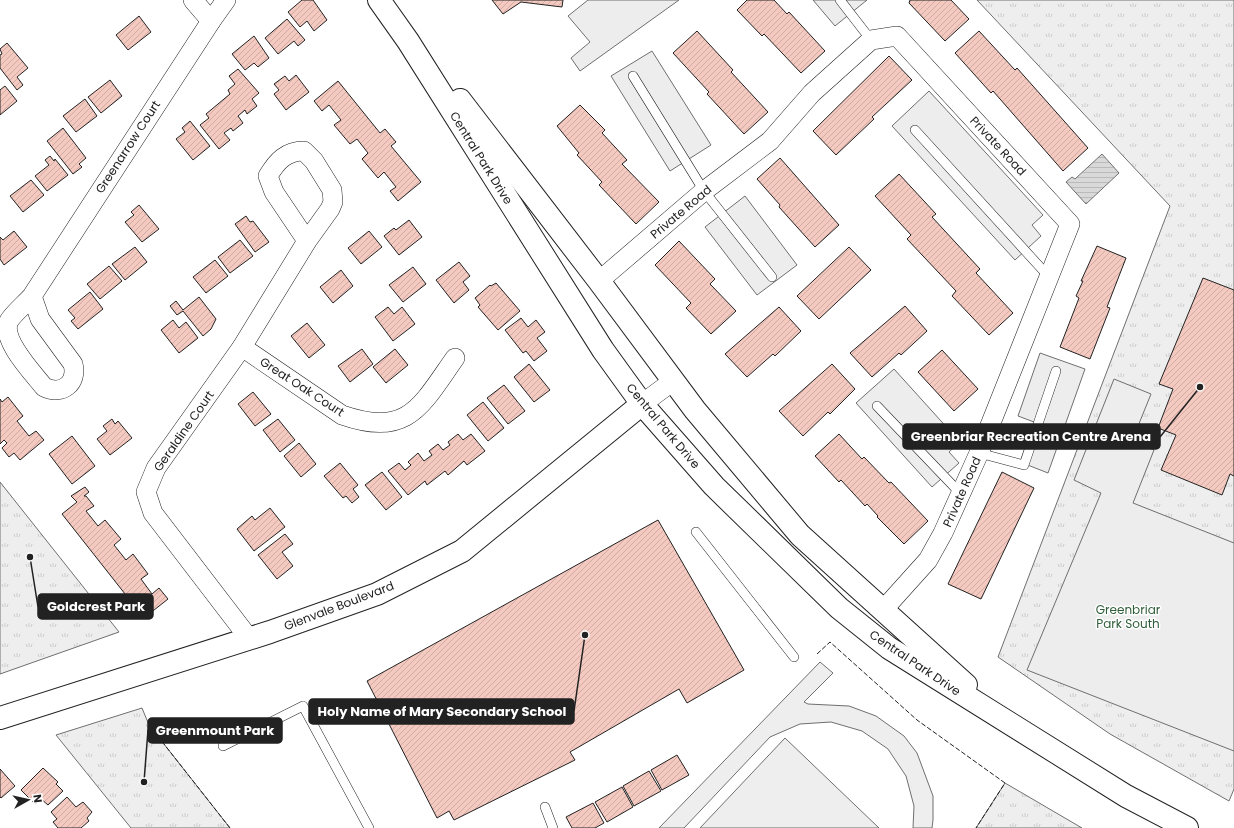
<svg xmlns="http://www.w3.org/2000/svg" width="1234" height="828" viewBox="0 0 1234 828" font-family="Poppins,sans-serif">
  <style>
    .green { fill: #eee; stroke: #6f6f6f }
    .park { fill: url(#park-tufts); stroke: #6f6f6f }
    .parking { fill: #ededed; stroke: #6f6f6f }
    .water { fill: url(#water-rules); stroke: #6f6f6f }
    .building { fill: url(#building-hatch); stroke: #222 }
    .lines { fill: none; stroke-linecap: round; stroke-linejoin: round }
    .lane-casing { stroke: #222; stroke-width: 10 }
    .street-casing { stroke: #222; stroke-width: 20 }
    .secondary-casing { stroke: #222; stroke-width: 24 }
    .lane { stroke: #fff; stroke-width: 9 }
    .street { stroke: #fff; stroke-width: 19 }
    .secondary { stroke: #fff; stroke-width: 22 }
    .fence { stroke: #222; stroke-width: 1; stroke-dasharray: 5 2; stroke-linecap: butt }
    .labels { text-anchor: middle; stroke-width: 3; stroke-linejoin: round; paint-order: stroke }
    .street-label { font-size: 12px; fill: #222; stroke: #fff }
    .park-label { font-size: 12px; fill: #2f5e38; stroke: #fff }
    .leader { fill: none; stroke: #222; stroke-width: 1.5 }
    .callout-dot { fill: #222; stroke: #fff; stroke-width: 1.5 }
    .callout { fill: #222; stroke: #222; stroke-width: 1.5 }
    .callout-label { font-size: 13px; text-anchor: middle; font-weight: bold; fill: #fff }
  </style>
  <defs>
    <pattern id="park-tufts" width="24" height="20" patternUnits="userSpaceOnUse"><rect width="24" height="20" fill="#eee"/><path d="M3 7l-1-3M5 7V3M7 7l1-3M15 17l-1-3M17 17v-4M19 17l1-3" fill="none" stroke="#ccc"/></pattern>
    <pattern id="water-rules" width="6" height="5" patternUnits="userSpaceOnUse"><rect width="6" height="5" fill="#d9d9d9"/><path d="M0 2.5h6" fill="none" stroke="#bababa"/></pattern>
    <pattern id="building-hatch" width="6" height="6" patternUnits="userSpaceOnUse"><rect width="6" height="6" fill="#f3c9c0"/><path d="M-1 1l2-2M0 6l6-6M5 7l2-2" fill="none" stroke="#d0aca5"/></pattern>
  </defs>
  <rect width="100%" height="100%" fill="#fff"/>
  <g class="green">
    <path d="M820,662l13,11 -29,29 4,2 41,2 27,10 28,20 13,17 16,43v24l-1,8h-19l1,-22 -8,-30 -18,-27 -26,-18 -31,-9 -31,2 -30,13 -86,91h-25z"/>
    <path d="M785,738l94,90h-179z"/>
  </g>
  <g class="park">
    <path d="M977,0h257v789l-5,12 -119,-67 -112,-77 172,-451z"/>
    <path d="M0,482l119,150 -119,42z"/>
    <path d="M142,708l7,17 81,103h-99l-75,-93z"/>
    <path d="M1005,783l77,45h-106z"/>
  </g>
  <g class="parking">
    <path d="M588,0h91l-99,71 -9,-13 19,-16 -22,-26z"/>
    <path d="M813,0h54l-32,26z"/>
    <path d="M652,51l59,94 -41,26 -59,-95z"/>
    <path d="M929,91l114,124 -11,10 9,11 -26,24 -123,-134z"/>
    <path d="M745,196l52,69 -40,30 -52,-68z"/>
    <path d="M1040,353l45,16 -37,104 -28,-11 14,-40 -16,-6z"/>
    <path d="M894,369l66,73 -11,10 10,11 -27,24 -76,-84z"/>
    <path d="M1114,379l37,15 -19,47 22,9 -21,53 101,40v208l-207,-81 74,-177 -27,-13z"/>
  </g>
  <path class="water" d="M1102,154l17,19 -33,31 -20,-22 6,-5 3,2z"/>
  <g class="building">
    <path d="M302,0h11l14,20 -13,11 -7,-10 -7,6 -12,-15z"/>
    <path d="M492,0h71l-1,7 -41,-5 -18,12z"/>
    <path d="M747,0h27l13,14 2,-2 36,39 -24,22 -37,-39 -2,2 -25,-26z"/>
    <path d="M910,0h41l18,19 -24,22 -36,-38z"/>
    <path d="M139,16l12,16 -23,18 -12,-15z"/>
    <path d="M287,19l18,21 -7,6 -4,-5 -16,13 -13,-16z"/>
    <path d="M697,31l36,39 -2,2 37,40 -24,22 -37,-40 2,-2 -36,-39z"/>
    <path d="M979,31l36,39 2,-2 71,80 -25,23 -70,-80 -2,2 -36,-40z"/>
    <path d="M254,36l15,22 -11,9 -4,-4 -9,7 -13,-16z"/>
    <path d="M7,43l21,25 -11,9 6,8 -6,5 -17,-22v-13l2,-1 -2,-5z"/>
    <path d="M889,56l23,24 -40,37 2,2 -38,36 -23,-24z"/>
    <path d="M238,69l21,24 -7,6 5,7 -10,8 -2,-4 -7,6 5,7 -10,8 -2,-3 -7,5 6,7 -11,9 -19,-24 9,-7 -3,-4 24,-20 -2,-4 7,-6 -6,-8z"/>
    <path d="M296,75l13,17 -23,18 -12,-16 5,-4 -5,-6 11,-8 4,5z"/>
    <path d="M110,80l12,16 -21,17 -13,-16z"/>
    <path d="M338,81l42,52 5,-4 11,13 -5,4 30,36 -23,19 -8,-10 6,-4 -12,-15 -6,6 -16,-19 6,-6 -11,-14 -7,5 -16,-19 7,-5 -12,-15 -7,6 -8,-10z"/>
    <path d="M5,86l12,15 -17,14v-25z"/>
    <path d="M85,99l12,17 -21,16 -13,-16z"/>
    <path d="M580,105l25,25 -3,3 25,27 -5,4 37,38 -23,22 -37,-39 3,-3 -25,-27 2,-2 -22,-27z"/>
    <path d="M190,121l20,25 -17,14 -17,-21 9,-7 -3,-4z"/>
    <path d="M63,128l23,30 -7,6 3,3 -9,7 -26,-33z"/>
    <path d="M50,156l4,5 1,-2 13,16 -21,16 -12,-15 14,-11 -4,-5z"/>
    <path d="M780,158l59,67 -24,22 -36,-40 1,-2 -23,-26z"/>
    <path d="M899,174l37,40 -4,3 48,52 -4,4 37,40 -24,22 -37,-39 4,-5 -49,-52 4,-4 -36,-39z"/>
    <path d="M31,180l13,15 -21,17 -13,-16z"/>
    <path d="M139,205l20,24 -17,13 -17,-20 9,-7 -3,-3z"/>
    <path d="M246,216l4,6 3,-1 16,21 -14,10 -20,-28z"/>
    <path d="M409,220l13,17 -23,18 -15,-19 10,-8 2,2z"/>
    <path d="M14,231l13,16 -23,18 -4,-6v-22l3,3z"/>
    <path d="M369,231l13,16 -21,17 -13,-16z"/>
    <path d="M240,240l13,16 -23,17 -12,-16z"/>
    <path d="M679,241l36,38 -5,5 26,27 -25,23 -25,-26 5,-5 -36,-38z"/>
    <path d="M1097,246l29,12 -19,49 3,1 -20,51 -30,-12 19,-49 -3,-2 7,-15h-2z"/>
    <path d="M135,247l12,15 -22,18 -13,-16z"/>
    <path d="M849,247l22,23 -52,49 -22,-23z"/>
    <path d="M215,260l13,16 -22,17 -13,-16z"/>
    <path d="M459,262l11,14 -7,6 6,8 -15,13 -18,-23z"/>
    <path d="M109,266l13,15 -22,18 -13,-15z"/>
    <path d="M413,267l13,17 -23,18 -14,-17z"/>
    <path d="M341,270l12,16 -20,17 -13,-16z"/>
    <path d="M1203,278l31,12v186l-4,-2 -8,21 -61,-25 15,-35 -18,-7 15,-39 -14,-5z"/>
    <path d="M496,283l24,28 -22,19 -20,-23 2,-2 -5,-7 15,-13 1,1z"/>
    <path d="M90,292l13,17 -25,20 -7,-8 4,-3 -7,-8z"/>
    <path d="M199,297l17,22 -5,10 -8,7 -20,-25 -6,4 -7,-9 6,-5 7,9z"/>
    <path d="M905,306l22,25 -26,24 -2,-2 -27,24 -22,-24z"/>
    <path d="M388,307l6,7 8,-7 13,17 -22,17 -18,-24z"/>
    <path d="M779,307l22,24 -26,25 -2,-2 -26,23 -22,-23z"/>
    <path d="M521,318l7,9 8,-7 9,12 -8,6 10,13 -13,10 -8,-10 -3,2 -18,-23z"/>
    <path d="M173,320l6,8 7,-6 12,16 -19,15 -18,-23z"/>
    <path d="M307,323l18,22 -16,13 -18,-22z"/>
    <path d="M362,349l11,15 -23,18 -12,-16z"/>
    <path d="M395,349l13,16 -22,18 -13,-16z"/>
    <path d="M942,350l36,39 -24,22 -36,-39z"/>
    <path d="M529,364l21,26 -16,12 -20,-25z"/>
    <path d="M832,364l23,25 -25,25 -2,-2 -25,24 -24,-25z"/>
    <path d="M504,385l21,26 -17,13 -21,-26z"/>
    <path d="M253,392l18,22 -16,12 -17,-22z"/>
    <path d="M8,397l15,19 -6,5 12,15 7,-5 8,9 -24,20 -6,-7 -5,4 -7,-9 5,-5 -3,-3 -4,4v-45l2,3z"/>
    <path d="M483,402l21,26 -16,13 -21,-26z"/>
    <path d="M112,419l3,5 3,-3 14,17 -22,17 -13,-16 10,-8 -4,-5z"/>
    <path d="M278,419l17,21 -15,12 -17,-22z"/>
    <path d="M458,434l5,6 8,-6 14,17 -18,14 -3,-4 -16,14 -3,-4 -18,14 -2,-4 -17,14 -20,-24 11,-8 6,7 6,-5 -3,-3 10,-9 6,8 8,-6 -3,-4 9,-7 5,6 7,-5 -2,-3z"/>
    <path d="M839,434l23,25 2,-2 25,26 2,-1 37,39 -24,23 -27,-27 1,-1 -11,-12 -2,2 -24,-26 -2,2 -24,-26z"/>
    <path d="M72,436l23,30 -23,18 -23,-30z"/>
    <path d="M299,443l17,21 -15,13 -17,-21z"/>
    <path d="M340,463l18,22 -5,4 6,8 -7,6 -6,-7 -3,2 -19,-22z"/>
    <path d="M382,472l20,25 -16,13 -21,-25z"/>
    <path d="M1002,472l32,16 -53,111 -33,-15z"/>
    <path d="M85,487l4,5 -5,4h2l8,10 -8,5 12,15 7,-6 16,19 -7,6 12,15 7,-6 15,20 -7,5 11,15 7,-6 9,11 -24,19 -82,-104 15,-12 -6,-6z"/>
    <path d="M270,508l15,19 -31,24 -17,-22 15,-13 3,4z"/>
    <path d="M658,520l86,150 -57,33 -8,-14 -109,63 5,8 -121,60 -5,-9 -12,7 -70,-137z"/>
    <path d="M285,534l8,10 -11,8 11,14 -16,13 -19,-24z"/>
    <path d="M677,755l12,20 -27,15 -11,-20z"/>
    <path d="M43,768l15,14 -2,2 7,7 -15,14 -7,-6 -6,5 -14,-14z"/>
    <path d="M0,769l15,17 -14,12 -1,-1z"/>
    <path d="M649,771l12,20 -27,15 -11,-20z"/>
    <path d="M622,787l11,20 -26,15 -12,-20z"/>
    <path d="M67,797l9,10 7,-5 9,10 -5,6 2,3 -8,7h-23l-5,-6 4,-3 -6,-7z"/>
    <path d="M593,803l11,20 -9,5h-23l-6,-11z"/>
  </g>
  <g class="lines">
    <g class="lane-casing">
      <g id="lane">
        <path d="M840,0l31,40"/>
        <path d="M633,76l71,115 68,86"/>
        <path d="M915,130l135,148"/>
        <path d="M877,406l84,88"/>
        <path d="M979,453l45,12 32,-94"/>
        <path d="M696,532l98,125"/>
        <path d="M223,746l80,-40 66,122"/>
        <path d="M545,807l8,21"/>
      </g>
    </g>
    <g class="street-casing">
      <g id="street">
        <path d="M193,0l18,21"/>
        <path d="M599,281l105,-90 66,-50 42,-48 59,-53 26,-4 173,188 -91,229 -36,80 -15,27 -45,50"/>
        <path d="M32,296l8,23 33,45c5,19 -11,32 -29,23 -11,-14 -44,-48 -35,-66 3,-6 18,-19 23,-25l179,-275 15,-21"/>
        <path d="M242,347l100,68c66,23 79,-9 113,-57"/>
        <path d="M642,404l31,-23"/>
        <path d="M248,637l-95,-124 -7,-21 10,-24 86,-121 65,-106 23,-32 3,-7 -1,-12 -18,-29 -10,-10c-18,0 -27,10 -36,25l6,16 33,49"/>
      </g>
    </g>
    <g class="secondary-casing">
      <g id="secondary">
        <path d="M379,0l29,41 195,309 39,54 72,82 125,122 50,40 237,148 61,32"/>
        <path d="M460,100l139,181 96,129 105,125 166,150"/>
        <path d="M0,718l270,-86 107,-38 85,-43 180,-147"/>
      </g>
    </g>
    <use href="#lane" class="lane"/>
    <use href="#street" class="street"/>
    <use href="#secondary" class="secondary"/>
    <g class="fence">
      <path d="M817,654l13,-12 87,78 88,63 -29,45"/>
      <path d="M149,725l81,103"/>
    </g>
  </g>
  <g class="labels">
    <g class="street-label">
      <text transform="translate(998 146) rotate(47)" y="4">Private Road</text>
      <text transform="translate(128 147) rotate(-57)" y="4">Greenarrow Court</text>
      <text transform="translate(481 158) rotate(58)" y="4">Central Park Drive</text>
      <text transform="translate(681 212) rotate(-40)" y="4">Private Road</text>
      <text transform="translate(302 387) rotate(33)" y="4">Great Oak Court</text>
      <text transform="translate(663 426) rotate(50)" y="4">Central Park Drive</text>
      <text transform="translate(184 431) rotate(-55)" y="4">Geraldine Court</text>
      <text transform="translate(962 492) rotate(-66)" y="4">Private Road</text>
      <text transform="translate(339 606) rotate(-21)" y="4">Glenvale Boulevard</text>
      <text transform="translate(915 663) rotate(34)" y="4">Central Park Drive</text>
    </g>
    <g class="park-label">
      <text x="1128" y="614">Greenbriar<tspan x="1128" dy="14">Park South</tspan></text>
    </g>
  </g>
  <path class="leader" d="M1200 387L1160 437M30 557L38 607M585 635L574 711M144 782L148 730"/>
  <g class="callout-dot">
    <circle cx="1200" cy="387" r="4"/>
    <circle cx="30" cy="557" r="4"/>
    <circle cx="585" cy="635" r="4"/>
    <circle cx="144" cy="782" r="4"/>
  </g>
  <g class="callout">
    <rect x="903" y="424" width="257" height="25" rx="4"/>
    <rect x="38" y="594" width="115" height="25" rx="4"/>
    <rect x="309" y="699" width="265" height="25" rx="4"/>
    <rect x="148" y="718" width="134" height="25" rx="4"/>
  </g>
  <g class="callout-label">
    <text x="1031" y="441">Greenbriar Recreation Centre Arena</text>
    <text x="96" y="611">Goldcrest Park</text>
    <text x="442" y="716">Holy Name of Mary Secondary School</text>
    <text x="215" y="735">Greenmount Park</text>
  </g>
  <g transform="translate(28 800) rotate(82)" stroke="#ffffff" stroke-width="3" paint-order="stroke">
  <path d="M0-3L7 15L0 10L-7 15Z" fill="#222222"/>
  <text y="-6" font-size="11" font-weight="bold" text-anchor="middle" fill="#222222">N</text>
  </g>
</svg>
